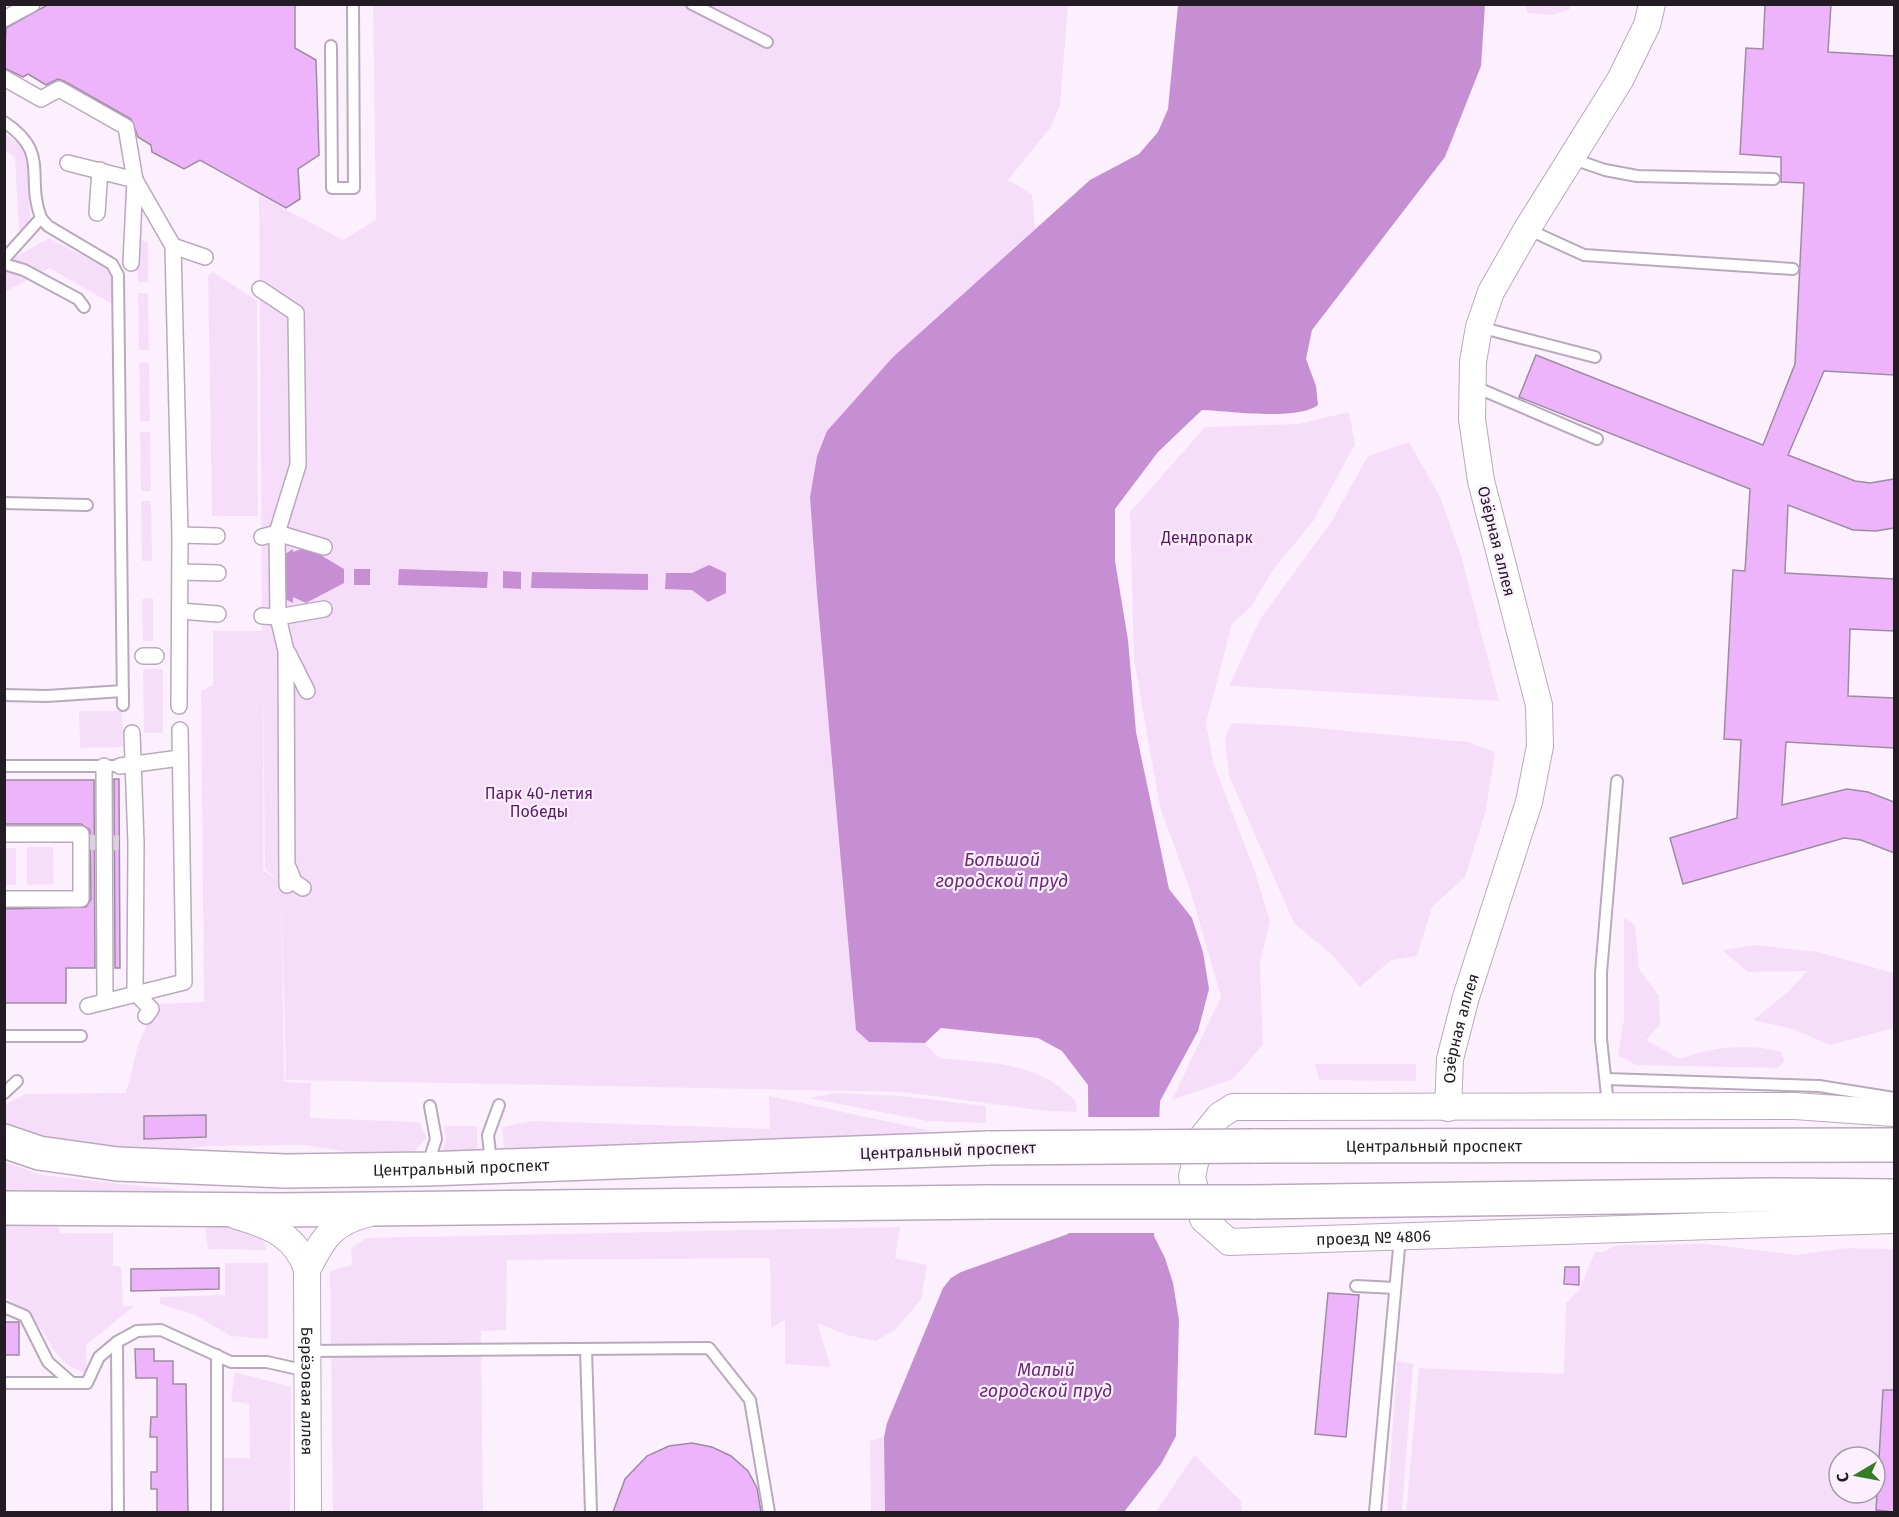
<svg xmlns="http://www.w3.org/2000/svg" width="1899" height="1517" viewBox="0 0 1899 1517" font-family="'Fira Sans',sans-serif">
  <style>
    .green { fill: #f6defb; fill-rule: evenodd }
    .water { fill: #c68ed3 }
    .pier { fill: #fcf0fe }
    .building { fill: #eeb4fb; stroke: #9d8ca0; stroke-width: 1.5 }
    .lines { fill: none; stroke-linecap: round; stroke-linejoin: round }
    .pedestrian-tunnel { stroke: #dbd0dd; stroke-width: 15; stroke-dasharray: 15 8; stroke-linecap: butt }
    .service-casing { stroke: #baa9be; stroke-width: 14 }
    .pedestrian-casing { stroke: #baa9be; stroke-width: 18 }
    .tertiary-casing { stroke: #baa9be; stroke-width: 28 }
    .primary-casing { stroke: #baa9be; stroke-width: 36 }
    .service { stroke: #fff; stroke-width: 10 }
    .pedestrian { stroke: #fff; stroke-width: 15 }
    .tertiary { stroke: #fff; stroke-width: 26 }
    .primary { stroke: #fff; stroke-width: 33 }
    .primary-bridge-casing { stroke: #baa9be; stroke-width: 36; stroke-linecap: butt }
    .primary-bridge { stroke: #fff; stroke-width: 33 }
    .labels { text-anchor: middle; stroke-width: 4.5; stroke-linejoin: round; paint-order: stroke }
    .park-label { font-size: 16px; fill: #5b1669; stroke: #fcf0fe }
    .street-label { font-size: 16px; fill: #231c24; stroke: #fcf0fe }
    .water-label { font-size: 18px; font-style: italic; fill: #6b287a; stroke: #fcf0fe }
  </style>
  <rect width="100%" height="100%" fill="#fcf0fe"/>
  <g class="green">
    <path d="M373,5h695l-8,100 -9,22 -43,53 24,14 3,35 -142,128 -66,74 -10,25 -7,41 46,533 13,12 56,1 14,15c37,4 82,3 115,25 8,5 15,12 22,18l1,11 -30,-1 -145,-19 -616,-12 -2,-7v9l27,1 -1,35 109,4 8,16 -13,13 -59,2 -50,-8 -95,1 -45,6 -79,-4 -81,-20v-23l20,-11 101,-1 12,-48 18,-41 48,-2 -3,-311 12,-6v-54h49l-3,-436 84,45 33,-20zM263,684l2,185 16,13 -18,-12zM281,887l5,186h-2z"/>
    <path d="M1526,5h43l1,4 -17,6 -26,-2z"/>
    <path d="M4,133l22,16 5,78 -12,7 -4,-77 -10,-7z"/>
    <path d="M49,238l70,37 -5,30 -65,-37 -44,24v-29z"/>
    <path d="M137,238l11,4v40h-10z"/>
    <path d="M213,272l44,29 1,215h-46l-4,-241z"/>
    <path d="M138,293h10l1,57h-10z"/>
    <path d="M139,363h10l1,58h-10z"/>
    <path d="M1349,412l6,32 -41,76 -41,50 -22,37 -19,17 -26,99 8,42 40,104 16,52 -10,43 3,81 -30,34 -61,21 49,-103 -30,-104 -31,-86 -26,-147 -4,-148 75,-85 93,-3z"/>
    <path d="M140,432h10l1,59h-10z"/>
    <path d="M1409,442l31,55 21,58 38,146 -270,-15 31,-67 70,-95 38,-68z"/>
    <path d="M141,501h10l1,60h-10z"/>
    <path d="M153,598v43h-10l-1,-42z"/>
    <path d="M143,669h20v64h-19z"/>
    <path d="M79,711h43l1,36 -43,1z"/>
    <path d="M1232,723l62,3 174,16 27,10 -9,58 -21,67 -33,30 -15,49 -26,4 -31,27 -27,-31 -39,-33 -65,-147 -4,-39z"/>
    <path d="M27,847h26l1,37 -27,1z"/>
    <path d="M4,848h12v37h-11z"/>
    <path d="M1624,918l11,7 4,44 20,27 1,29 -14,15 34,19c32,-12 69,-16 102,-7l2,10 -7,6 -141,-3 -18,-10 6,-36z"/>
    <path d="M1755,945l63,7 76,21v55l-64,17 -37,-16 -40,-9 35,-28 19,-21 -59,1 -26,-22z"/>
    <path d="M1315,1064h101v17l-97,-1z"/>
    <path d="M836,1093l66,3 84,10v17l-59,-2 -118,-23z"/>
    <path d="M769,1096l158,34v4l-423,15 -2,-22 31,-6 237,8z"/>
    <path d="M444,1126h33v24l-35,2 4,-12z"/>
    <path d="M5,1162l36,13 146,16 -182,2z"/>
    <path d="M5,1222l54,5 1,6h53v33h8l2,40h11l-48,39 1,28c-36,-9 -36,-38 -59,-60 -6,-6 -16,-11 -23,-16z"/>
    <path d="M242,1226c11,6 23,10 24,24l-58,-1 -3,-21z"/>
    <path d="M900,1227l-5,31 32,7 -6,35 -26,30 -19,11 -29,-6 -30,-12 14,44 -46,-3v-45l-14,10 -1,-71 -263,2 -1,70 -25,1 2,181h-150l-3,-241 22,-6 -1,-17 15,-10z"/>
    <path d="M1705,1244l91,11 50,-7 48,1v263h-488l13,-144 145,6 2,-71 13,-13 16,-38h8l14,-7zM1839,1457h36v36h-36z"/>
    <path d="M225,1263h43v76l-37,-3 -36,-21 -35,-11v-7l65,-2z"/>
    <path d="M1397,1361l16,3 -11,148h-15z"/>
    <path d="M235,1372l56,15 -1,125h-66v-54h26l-1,-54 -18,-3z"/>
    <path d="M884,1437l1,75h-14l-1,-71z"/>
    <path d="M1194,1455l47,46 1,11h-86z"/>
  </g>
  <g class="water">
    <path d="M1178,5h307l-4,61 -36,91 -133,173 -6,29 10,27 2,19c-21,16 -88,6 -116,5l-44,42 -43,57v52l13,79 8,92 33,157 23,29 11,34 6,37 -11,42 -38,70 -6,135 11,22 8,25 6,37 -3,116 -15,28 -37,48h-239l-1,-75 3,-14 56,-135 8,-10 10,-6 107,-38 21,-28 -1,-121 -26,-34 -24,-13 -97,-10 -16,15 -56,-1 -13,-12 -39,-437 -7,-96 7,-41 10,-25 66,-74 197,-177 49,-26 19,-22 10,-23z"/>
    <path d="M307,547l37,22v14l-38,20 -13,-6v6l-8,-4v-45l8,-5v3z"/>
    <path d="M709,565l17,8v20l-18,9 -16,-12 -27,-1 1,-16h26z"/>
    <rect x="354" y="569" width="16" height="16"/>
    <path d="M399,569l89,3 -1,16 -89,-3z"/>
    <path d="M503,571l18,1v17l-18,-1z"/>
    <path d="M532,572l116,2v16l-117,-2z"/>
  </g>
  <path class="pier" d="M1085,1117h77l-5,116h-93l22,-28z"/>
  <g class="building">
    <path d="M49,4h246v44l21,12 3,95 -21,14 2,30 -14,9 -86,-48 -16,9 -32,-17 -1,-7 -13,-8 -7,-18 -67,-38 -6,-2 -12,6 -18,-11 -5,3 -19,-9 2,-40z"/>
    <path d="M1765,4h66l-3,48 66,4v319l-70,-4 -36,84 67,26 15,2 24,-4v49l-18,3 -23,-1 -65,-25 -3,68 109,6v52l-44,-2 -2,67 46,2v50l-108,-6 -4,63 65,-16 21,3 26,10v51l-33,-13 -17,-2 -161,46 -13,-46 67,-20 4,-78 -17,-1 9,-169 12,1 5,-82 -231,-92 17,-42 227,90 32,-81 9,-181 -23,-1v-25l-41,-3 6,-106 17,1z"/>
    <path d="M114,779h5l1,189h-5z"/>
    <path d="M4,780h90l1,188h-29v35h-62v-94l82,-2 5,-8 -1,-69 -9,-6h-77z"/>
    <path d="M206,1115v22l-62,2v-23z"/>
    <path d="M1565,1267h14v18l-15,-1z"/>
    <path d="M219,1268v21l-88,2v-22z"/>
    <path d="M1328,1293l31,2 -13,142 -31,-3z"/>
    <rect x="4" y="1322" width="15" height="33"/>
    <path d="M135,1349h19v12h19v23h13l2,128h-31v-23h-6v-17h6v-35h-7l1,-20h6v-39h-21z"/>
    <path d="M1883,1390h11v122l-18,-2z"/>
    <path d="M692,1443l20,4 19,9 17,15 9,17 4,24h-148l12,-33 22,-23 22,-10z"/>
  </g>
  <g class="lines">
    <path class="pedestrian-tunnel" d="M81,842l39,1"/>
    <g class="service-casing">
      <g id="service">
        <path d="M692,4l75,38"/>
        <path d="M331,46l1,142h22l-1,-184"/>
        <path d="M4,122c47,31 21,54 37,96l7,8 64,38 6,11 5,430"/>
        <path d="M1570,158l35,12 32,6 137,3"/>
        <path d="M1527,229l57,26 209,14"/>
        <path d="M4,259l37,-41"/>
        <path d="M4,264l20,6 54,29 6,8"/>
        <path d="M1479,327l116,30"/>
        <path d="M1473,386l124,53"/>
        <path d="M4,503l83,2"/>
        <path d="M4,695l43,1 76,-5"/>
        <path d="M4,766h116"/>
        <path d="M4,1036h77"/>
        <path d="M1606,1079l213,7 75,12"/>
        <path d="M4,1093l13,-12"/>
        <path d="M1608,1105l-7,-66v-66l16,-192"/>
        <path d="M491,1163l-3,-28 11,-30"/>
        <path d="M428,1164l8,-25 -6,-33"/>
        <path d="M1356,1286l39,2"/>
        <path d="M4,1307l21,9 23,46 24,21"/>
        <path d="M117,1342l1,170"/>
        <path d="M586,1349l5,163"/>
        <path d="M307,1351l402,-3 41,52 19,112"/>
        <path d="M217,1355v157"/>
        <path d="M4,1383h83l12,-26 18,-15 20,-11 24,-1 70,32h36l40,9"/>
        <path d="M1375,1512l25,-275"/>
      </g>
    </g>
    <g class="pedestrian-casing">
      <g id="pedestrian">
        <path d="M4,19l28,-15"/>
        <path d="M4,78l37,21 18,-10 67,38 9,53 -4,83"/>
        <path d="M68,163l67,17 38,66 7,289 -1,171"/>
        <path d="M97,213l3,-43"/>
        <path d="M173,246l32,11"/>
        <path d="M260,289l36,24 2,152 -21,68 1,84 8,34 1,234"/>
        <path d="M180,535l37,1"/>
        <path d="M262,537l15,-4 47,14"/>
        <path d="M180,572l38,1"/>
        <path d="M180,611l38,3"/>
        <path d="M262,616l16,1 46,-8"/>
        <path d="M288,653l19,38"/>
        <path d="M143,656h13"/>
        <path d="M132,733l4,110 -1,149 16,17 -5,7"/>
        <path d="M104,766l1,235"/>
        <path d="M120,766l60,-8"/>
        <path d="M4,834h77v65h-77"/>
        <path d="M289,869l5,13 9,6"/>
        <path d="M88,1006l96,-24 -4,-252"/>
      </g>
    </g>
    <g class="tertiary-casing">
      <g id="tertiary">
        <path id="s1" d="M1448,1108l2,-49 16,-62 63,-195 11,-56 -1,-41 -58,-224 -9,-62 1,-57 6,-35 12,-35 36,-63 93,-149 27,-55 5,-21"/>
        <path id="s2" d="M1894,1113l-99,-7 -562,1 -14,9 -19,24 -8,37 11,42 26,23 665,-22"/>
        <path id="s3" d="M237,1216c32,9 60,20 70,54l1,242"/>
        <path d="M307,1270c16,-32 25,-48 63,-57"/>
      </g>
    </g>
    <g class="primary-casing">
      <g id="primary">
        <path id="s4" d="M4,1141l35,12 78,11 169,7 140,-2 563,-21"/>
        <path id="s5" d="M1254,1146l640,-1"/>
        <path d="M1254,1202l513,-7 127,1"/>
        <path d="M4,1208l275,2 709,-8"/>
      </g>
    </g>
    <use href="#service" class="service"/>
    <use href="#pedestrian" class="pedestrian"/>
    <use href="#tertiary" class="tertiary"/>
    <use href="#primary" class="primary"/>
    <g class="primary-bridge-casing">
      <g id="primary-bridge">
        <path d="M989,1148l265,-2"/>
        <path d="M988,1202h266"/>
      </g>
    </g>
    <use href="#primary-bridge" class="primary-bridge"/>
  </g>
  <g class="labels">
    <g class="park-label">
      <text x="1207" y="543">Дендропарк</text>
      <text x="539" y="799">Парк 40-летия<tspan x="539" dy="18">Победы</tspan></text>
    </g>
    <g class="street-label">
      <text transform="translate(1497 541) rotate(76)" y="6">Озёрная аллея</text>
      <text dy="6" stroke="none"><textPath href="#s1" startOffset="81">Озёрная аллея</textPath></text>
      <text dy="6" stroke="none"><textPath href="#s5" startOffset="180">Центральный проспект</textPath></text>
      <text transform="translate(948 1150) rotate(-2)" y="6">Центральный проспект</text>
      <text dy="6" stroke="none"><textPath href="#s4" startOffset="460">Центральный проспект</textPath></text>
      <text dy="6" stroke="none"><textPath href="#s2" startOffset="969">проезд № 4806</textPath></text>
      <text dy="6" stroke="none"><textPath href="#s3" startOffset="214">Берёзовая аллея</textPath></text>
    </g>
    <g class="water-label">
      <text x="1002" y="866">Большой<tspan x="1002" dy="21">городской пруд</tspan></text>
      <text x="1046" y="1376">Малый<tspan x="1046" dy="21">городской пруд</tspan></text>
    </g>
  </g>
  <rect width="1899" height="1517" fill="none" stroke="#231c24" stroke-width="12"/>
  <g transform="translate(1857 1475) rotate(260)"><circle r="28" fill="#fcf0fe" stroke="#a59ba7" stroke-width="1.5"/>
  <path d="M0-4.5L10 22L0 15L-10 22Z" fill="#357d23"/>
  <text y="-9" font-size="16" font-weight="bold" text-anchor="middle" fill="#231c24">С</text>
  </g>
</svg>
